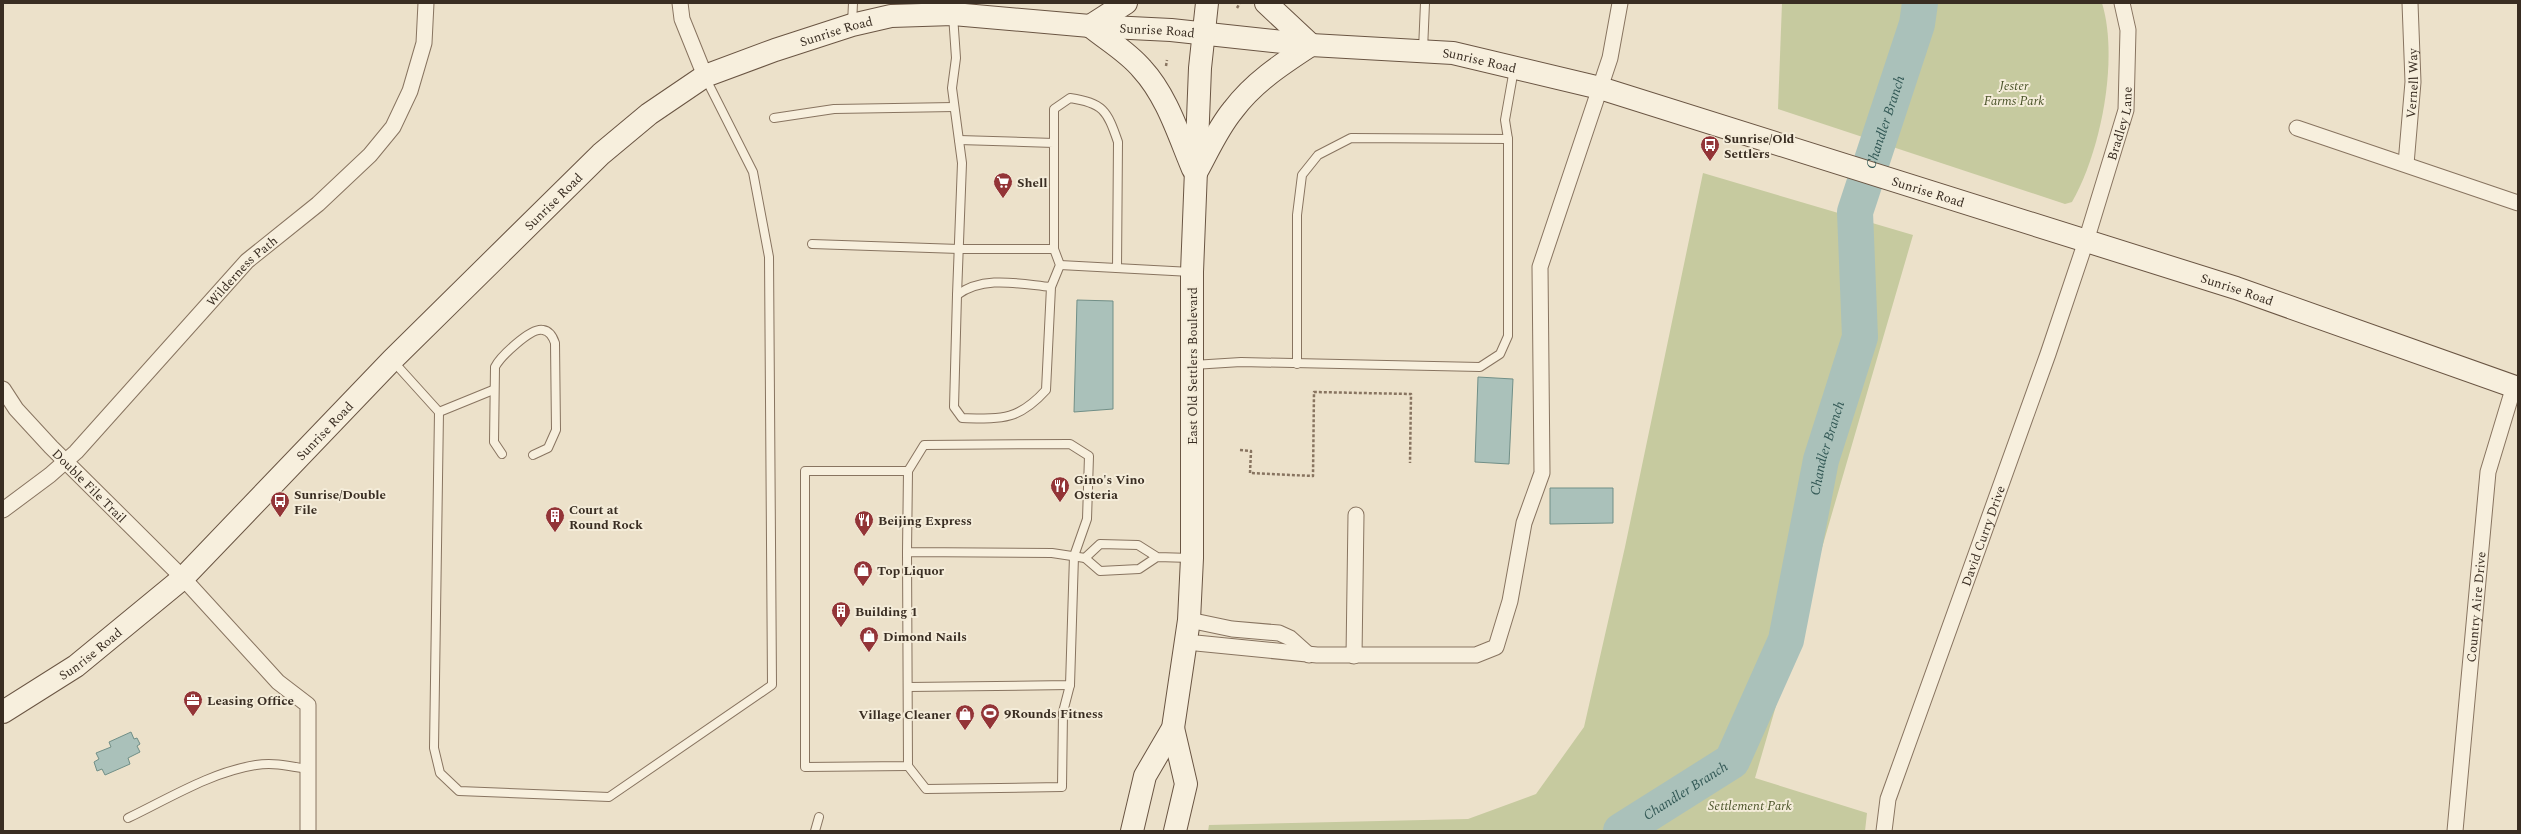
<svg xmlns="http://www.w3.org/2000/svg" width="2521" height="834" viewBox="0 0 2521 834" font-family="Spectral,serif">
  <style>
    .green { fill: #c6ca9f }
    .water { fill: #aac1ba; stroke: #718f87 }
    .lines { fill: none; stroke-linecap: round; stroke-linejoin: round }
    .river { stroke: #aac1ba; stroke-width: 36 }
    .service-casing { stroke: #887460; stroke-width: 10 }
    .minor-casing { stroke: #887460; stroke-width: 17 }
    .secondary-casing { stroke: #6a5543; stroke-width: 24 }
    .path { stroke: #887460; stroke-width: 2.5; stroke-dasharray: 3 2; stroke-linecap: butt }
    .service { stroke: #f7efdd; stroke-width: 8 }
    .minor { stroke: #f7efdd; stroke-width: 15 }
    .secondary { stroke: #f7efdd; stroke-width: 22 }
    .labels { text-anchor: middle; stroke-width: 4; stroke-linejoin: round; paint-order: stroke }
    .street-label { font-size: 13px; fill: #392d22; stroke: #f4ecd9 }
    .park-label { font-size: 13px; font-style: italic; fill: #4b542a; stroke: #f4ecd9 }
    .poi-label { font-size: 13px; font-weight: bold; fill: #392d22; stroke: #f4ecd9; text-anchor: start }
    .water-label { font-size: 14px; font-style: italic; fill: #325855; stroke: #f4ecd9 }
  </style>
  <rect width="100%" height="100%" fill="#ece1ca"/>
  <g class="green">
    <path d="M1782,3h320c17,56 -1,148 -30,199l-7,2 -287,-95z"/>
    <path d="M1703,173l210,62 -158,543 112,35 -2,18h-657l1,-6 259,-6 68,-25 48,-67 41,-180z"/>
  </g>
  <g class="water">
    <path d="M1077,300l36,1v108l-39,3z"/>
    <path d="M1478,377l35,2 -4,85 -34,-2z"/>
    <path d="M1550,488h63v35l-63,1z"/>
    <path d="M131,732l3,7 3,-1 3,6 -3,2 3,6 -12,6 2,6 -25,11 -3,-6 -5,2 -3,-9 5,-3 -3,-6 15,-6 -2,-5z"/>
  </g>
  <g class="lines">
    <path class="river" id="s1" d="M1621,831l111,-70 54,-121 35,-180 39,-123 -5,-125 62,-188 3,-21"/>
    <g class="service-casing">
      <g id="service">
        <path d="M953,15l3,43 -4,30 10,75 -5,132"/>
        <path d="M852,24l1,-21"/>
        <path d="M1423,50l2,-47"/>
        <path d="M774,118l60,-9 120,-2"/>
        <path d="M959,140l95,3v106l6,16 -9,22 -5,103c-28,31 -45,29 -84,28l-8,-11 3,-112c27,-20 62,-11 94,-8"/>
        <path d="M1054,143v-34l16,-11c33,5 37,12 48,44l-1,126"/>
        <path d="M812,244l147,5h95"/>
        <path d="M1060,265l131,7"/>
        <path d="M392,360l47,52 -5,336 6,25 19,18 150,6 163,-112 -3,-428 -16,-85 -48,-95"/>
        <path d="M1297,364v-149l5,-40 16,-20 33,-17 157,1"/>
        <path d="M1193,365l48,-3 239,5 20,-13 8,-18v-197l-3,-19 9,-51"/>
        <path d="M439,412l54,-22"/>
        <path d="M502,454l-8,-12 1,-75c5,-10 36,-40 48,-37 7,1 10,7 12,13l1,87 -8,18 -15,7"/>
        <path d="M907,552l1,214 -103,1v-296h103l-1,81 145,1 33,5"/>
        <path d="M1157,557l-18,12 -39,2 -15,-13 15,-14 38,1 19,12 34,1"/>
        <path d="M908,687l162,-2 4,-129 13,-37 2,-63 -19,-12 -146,1 -16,26"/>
        <path d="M908,766l18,23 136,-2 1,-75 7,-27"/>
        <path d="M128,818c40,-19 83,-46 128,-53 17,-3 34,1 51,4"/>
        <path d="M815,831l4,-14"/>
      </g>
    </g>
    <g class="minor-casing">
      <g id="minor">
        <path d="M680,3l2,16 23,57"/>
        <path d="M2297,128l221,75"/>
        <path id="s2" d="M2406,164l7,-82 -3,-79"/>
        <path id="s3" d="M3,389l13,20 35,38 132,131 95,104 30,23v126"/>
        <path id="s4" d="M3,510l47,-35 26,-23 171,-191 71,-57 52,-49 23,-28 17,-36 14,-48 2,-40"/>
        <path d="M1189,620l43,9 47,4 11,5 19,17"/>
        <path d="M1186,642l131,13h159l20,-8 14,-46 14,-78 18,-50 -2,-206 70,-209 10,-55"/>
        <path d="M1354,656l2,-141"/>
        <path id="s5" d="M1884,831l4,-32 160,-445 38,-113 40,-131 2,-80 -6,-27"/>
        <path id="s6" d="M2455,831l33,-359 26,-86"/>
      </g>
    </g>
    <g class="secondary-casing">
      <g id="secondary">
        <path d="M1090,26c17,14 38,26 52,43 25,27 37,67 51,100"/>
        <path d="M1090,26l36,-23"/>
        <path d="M1197,171c11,-20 21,-43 36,-61 21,-28 49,-46 78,-65l-45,-42"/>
        <path id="s7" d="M3,712l73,-46 107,-88 209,-218 209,-206 48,-40 56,-38 70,-26 77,-25 39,-9 62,-2 137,12 81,4 140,15 142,8 147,35 636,200 282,100"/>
        <path d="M1173,728l13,56 -11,47"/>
        <path d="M1132,831l13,-55 28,-48 16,-108 3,-62v-286l8,-204 7,-65"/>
      </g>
    </g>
    <g class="path">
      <path d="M1237,8l3,-5"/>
      <path d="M1166,66l1,-6"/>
      <path d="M1240,450l11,1 -1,22 63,3 1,-84 97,2 -1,69"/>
    </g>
    <use href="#service" class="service"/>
    <use href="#minor" class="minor"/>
    <use href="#secondary" class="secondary"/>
  </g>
  <defs>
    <g id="bus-pin" transform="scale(1)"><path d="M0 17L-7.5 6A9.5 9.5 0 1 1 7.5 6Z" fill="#933437" stroke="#f4ecd9"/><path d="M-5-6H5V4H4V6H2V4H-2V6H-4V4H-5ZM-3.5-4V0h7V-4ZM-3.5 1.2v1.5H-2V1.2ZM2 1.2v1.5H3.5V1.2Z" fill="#fff"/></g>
    <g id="supermarket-pin" transform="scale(1)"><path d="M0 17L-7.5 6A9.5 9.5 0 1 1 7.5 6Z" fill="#933437" stroke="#f4ecd9"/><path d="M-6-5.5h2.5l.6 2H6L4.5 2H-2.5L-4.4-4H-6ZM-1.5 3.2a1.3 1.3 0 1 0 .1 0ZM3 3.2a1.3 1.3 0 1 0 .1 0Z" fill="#fff"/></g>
    <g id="restaurant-pin" transform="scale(1)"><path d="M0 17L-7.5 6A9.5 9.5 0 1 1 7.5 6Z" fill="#933437" stroke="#f4ecd9"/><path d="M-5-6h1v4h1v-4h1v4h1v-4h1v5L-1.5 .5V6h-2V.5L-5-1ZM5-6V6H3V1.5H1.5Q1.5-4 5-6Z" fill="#fff"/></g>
    <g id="building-pin" transform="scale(1)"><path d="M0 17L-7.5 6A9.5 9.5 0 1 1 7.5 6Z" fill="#933437" stroke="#f4ecd9"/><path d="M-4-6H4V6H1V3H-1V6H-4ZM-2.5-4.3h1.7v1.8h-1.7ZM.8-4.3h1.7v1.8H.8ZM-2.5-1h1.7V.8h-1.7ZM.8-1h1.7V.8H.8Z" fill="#fff"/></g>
    <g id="shop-pin" transform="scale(1)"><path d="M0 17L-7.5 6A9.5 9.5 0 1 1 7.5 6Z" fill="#933437" stroke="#f4ecd9"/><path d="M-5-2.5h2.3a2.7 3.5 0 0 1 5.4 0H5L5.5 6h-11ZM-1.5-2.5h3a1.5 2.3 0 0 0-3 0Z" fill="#fff"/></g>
    <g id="office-pin" transform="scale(1)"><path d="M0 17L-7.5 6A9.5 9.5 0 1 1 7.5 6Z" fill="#933437" stroke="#f4ecd9"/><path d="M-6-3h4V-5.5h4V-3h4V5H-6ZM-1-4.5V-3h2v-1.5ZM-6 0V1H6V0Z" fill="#fff"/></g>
    <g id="stadium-pin" transform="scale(1)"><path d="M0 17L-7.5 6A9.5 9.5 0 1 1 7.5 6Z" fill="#933437" stroke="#f4ecd9"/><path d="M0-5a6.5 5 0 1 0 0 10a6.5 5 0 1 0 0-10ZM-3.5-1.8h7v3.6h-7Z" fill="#fff"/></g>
  </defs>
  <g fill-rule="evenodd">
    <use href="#bus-pin" x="1710" y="145"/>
    <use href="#supermarket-pin" x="1003" y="182"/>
    <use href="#restaurant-pin" x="1060" y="486"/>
    <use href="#bus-pin" x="280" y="501"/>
    <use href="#building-pin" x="555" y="516"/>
    <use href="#restaurant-pin" x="864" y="520"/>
    <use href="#shop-pin" x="863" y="570"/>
    <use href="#building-pin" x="841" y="611"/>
    <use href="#shop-pin" x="869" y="636"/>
    <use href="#office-pin" x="193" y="700"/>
    <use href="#stadium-pin" x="990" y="713"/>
    <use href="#shop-pin" x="965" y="714"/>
  </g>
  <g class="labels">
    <g class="street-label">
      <text dy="5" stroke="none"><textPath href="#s7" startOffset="1089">Sunrise Road</textPath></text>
      <text dy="5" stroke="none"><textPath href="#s7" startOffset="1413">Sunrise Road</textPath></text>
      <text dy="5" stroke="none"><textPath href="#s7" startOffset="1737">Sunrise Road</textPath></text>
      <text dy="5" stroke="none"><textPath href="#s2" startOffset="81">Vernell Way</textPath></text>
      <text dy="5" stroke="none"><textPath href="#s5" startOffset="747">Bradley Lane</textPath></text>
      <text dy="5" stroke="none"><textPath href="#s7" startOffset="2205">Sunrise Road</textPath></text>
      <text dy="5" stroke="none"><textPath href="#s7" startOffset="753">Sunrise Road</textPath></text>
      <text dy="5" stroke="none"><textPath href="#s4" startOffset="339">Wilderness Path</textPath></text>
      <text dy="5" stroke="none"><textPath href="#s7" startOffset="2529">Sunrise Road</textPath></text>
      <text transform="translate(1192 366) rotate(-90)" y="5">East Old Settlers Boulevard</text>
      <text dy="5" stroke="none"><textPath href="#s7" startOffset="429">Sunrise Road</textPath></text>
      <text dy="5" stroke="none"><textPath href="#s3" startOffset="130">Double File Trail</textPath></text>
      <text dy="5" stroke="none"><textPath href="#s5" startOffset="312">David Curry Drive</textPath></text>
      <text dy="5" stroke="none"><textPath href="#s6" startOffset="225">Country Aire Drive</textPath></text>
      <text dy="5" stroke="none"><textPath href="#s7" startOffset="105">Sunrise Road</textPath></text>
    </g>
    <g class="park-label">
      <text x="2014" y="90">Jester<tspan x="2014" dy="15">Farms Park</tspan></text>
      <text x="1750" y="810">Settlement Park</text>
    </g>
    <g class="poi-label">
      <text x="1724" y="143">Sunrise/Old<tspan x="1724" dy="15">Settlers</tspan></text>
      <text x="1017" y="187">Shell</text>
      <text x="1074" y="484">Gino's Vino<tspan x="1074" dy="15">Osteria</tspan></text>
      <text x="294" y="499">Sunrise/Double<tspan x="294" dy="15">File</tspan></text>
      <text x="569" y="514">Court at<tspan x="569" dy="15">Round Rock</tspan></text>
      <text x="878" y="525">Beijing Express</text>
      <text x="877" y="575">Top Liquor</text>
      <text x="855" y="616">Building 1</text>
      <text x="883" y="641">Dimond Nails</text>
      <text x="207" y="705">Leasing Office</text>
      <text x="1004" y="718">9Rounds Fitness</text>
      <text x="951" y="719" text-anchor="end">Village Cleaner</text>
    </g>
    <g class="water-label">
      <text dy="5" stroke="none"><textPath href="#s1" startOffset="796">Chandler Branch</textPath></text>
      <text dy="5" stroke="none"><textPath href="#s1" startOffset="460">Chandler Branch</textPath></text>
      <text dy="5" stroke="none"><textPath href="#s1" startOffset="76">Chandler Branch</textPath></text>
    </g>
  </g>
  <rect width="2521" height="834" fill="none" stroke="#392d22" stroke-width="8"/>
</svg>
